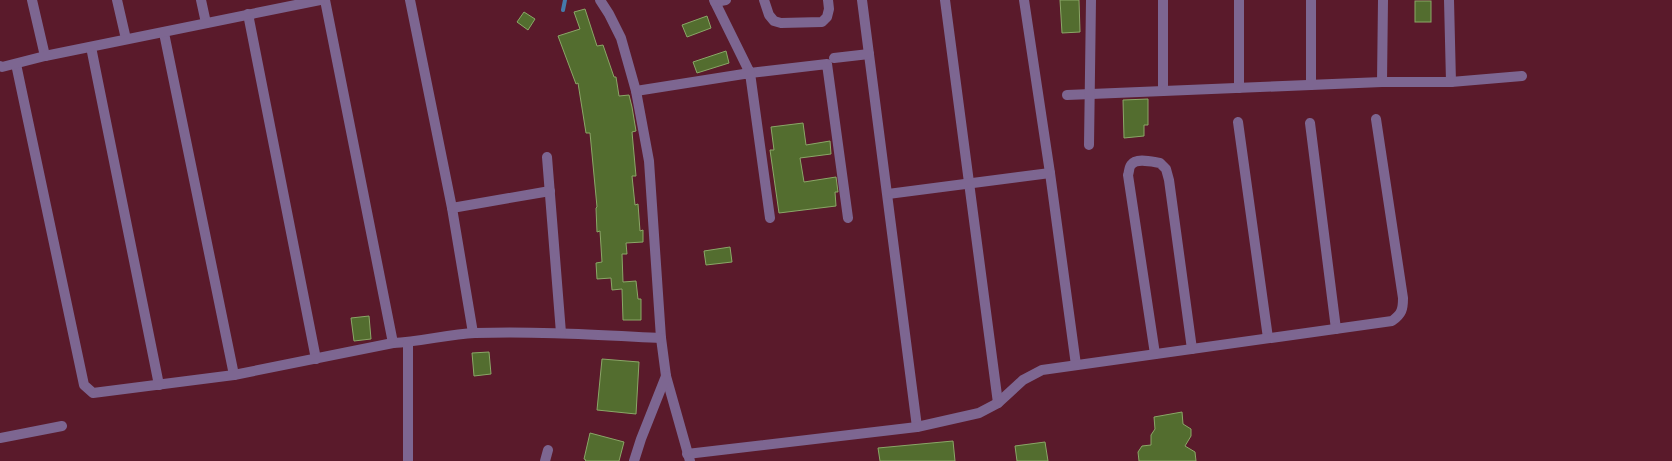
<svg xmlns="http://www.w3.org/2000/svg" width="1672" height="461" viewBox="0 0 1672 461" font-family="'Source Sans 3',sans-serif">
  <style>
    .lines { fill: none; stroke-linecap: round; stroke-linejoin: round }
    .stream { stroke: #457aab; stroke-width: 4 }
    .building { fill: #536d2f; stroke: #8aa767 }
    .minor { stroke: #7d6691; stroke-width: 10 }
  </style>
  <rect width="100%" height="100%" fill="#5a1a2b"/>
  <g class="lines">
    <path class="stream" d="M563,10l2,-10"/>
  </g>
  <g class="building">
    <path d="M1060,0h19l1,32 -18,1z"/>
    <rect x="1415" y="1" width="16" height="21"/>
    <path d="M585,9l12,37 6,-1 11,32h2l3,19 10,-1 3,12 4,24 -4,1 4,44h-4l3,29 3,-1 2,27 3,-1v12l-17,1 1,11h-5l1,28 13,-1 2,18h3v21h-18l-1,-31 -10,1 -1,-12 -14,1 -1,-16 6,-1 -2,-31 -3,1 -1,-24 1,-1 -7,-74h-4l-8,-50 -2,1 -18,-48 22,-7 -6,-17z"/>
    <path d="M524,12l11,7 -7,11 -11,-8z"/>
    <path d="M707,16l4,12 -24,9 -5,-12z"/>
    <path d="M726,51l3,12 -32,10 -4,-11z"/>
    <path d="M1148,99v26h-4v11l-20,2 -1,-38z"/>
    <path d="M803,123l3,22 24,-4 1,13 -31,4 4,24 32,-5 2,15h-3l1,14 -57,7 -9,-63h4l-3,-23z"/>
    <path d="M730,247l2,15 -26,3 -2,-14z"/>
    <path d="M369,316l2,23 -17,2 -3,-23z"/>
    <path d="M489,352l2,22 -17,2 -2,-23z"/>
    <path d="M602,359l37,3 -3,52 -39,-4z"/>
    <path d="M1182,412l1,12 8,5v7l-6,10 10,6 1,9h-57l-1,-9 4,-6 9,-1v-10l4,-6 -1,-12z"/>
    <path d="M590,433l34,9 -5,19h-34l1,-1 -2,-1z"/>
    <path d="M953,441l2,20h-75l-2,-13z"/>
    <path d="M1045,442l3,19h-31l-2,-15z"/>
  </g>
  <g class="lines">
    <g class="minor">
      <path d="M32,0l13,56"/>
      <path d="M117,0l9,39"/>
      <path d="M201,0l5,23"/>
      <path d="M325,0l68,343"/>
      <path d="M410,0l42,208 21,125"/>
      <path d="M600,0l9,14 12,24 15,53 13,70 12,177 5,38 24,85"/>
      <path d="M714,0l36,73 77,-9 21,154"/>
      <path d="M764,0l5,15 5,6 7,2 41,-1 5,-5 2,-8 -1,-9"/>
      <path d="M862,0l55,427"/>
      <path d="M945,0l53,403"/>
      <path d="M1024,0l26,173 26,192"/>
      <path d="M1239,0v88"/>
      <path d="M1449,0l2,82"/>
      <path d="M715,2l11,-2"/>
      <path d="M248,14l68,345"/>
      <path d="M164,33l70,342"/>
      <path d="M91,47l68,338"/>
      <path d="M834,58l35,-4"/>
      <path d="M16,64l68,321 9,8 141,-18 159,-32c28,-1 55,-9 82,-10 62,-2 124,2 186,5"/>
      <path d="M0,66l2,1 43,-11 275,-56"/>
      <path d="M1382,82l1,-82"/>
      <path d="M1311,85v-85"/>
      <path d="M636,91l114,-18 20,145"/>
      <path d="M1163,91v-91"/>
      <path d="M1067,95l315,-13h69l71,-6"/>
      <path d="M1238,122l30,216"/>
      <path d="M1310,123l26,206"/>
      <path d="M1089,145l2,-145"/>
      <path d="M547,157l14,176"/>
      <path d="M888,194l162,-21"/>
      <path d="M452,208l98,-17"/>
      <path d="M1155,354l-27,-179c1,-2 1,-8 3,-10 5,-8 22,-3 29,-2l6,6 3,11 23,169"/>
      <path d="M0,438l62,-12"/>
      <path d="M687,454l230,-27 62,-14 19,-10 25,-23 19,-10 350,-49c10,-7 11,-12 11,-23l-27,-179"/>
      <path d="M408,461v-118"/>
      <path d="M545,461l3,-11"/>
      <path d="M634,461l7,-22 25,-63"/>
    </g>
  </g>
</svg>
